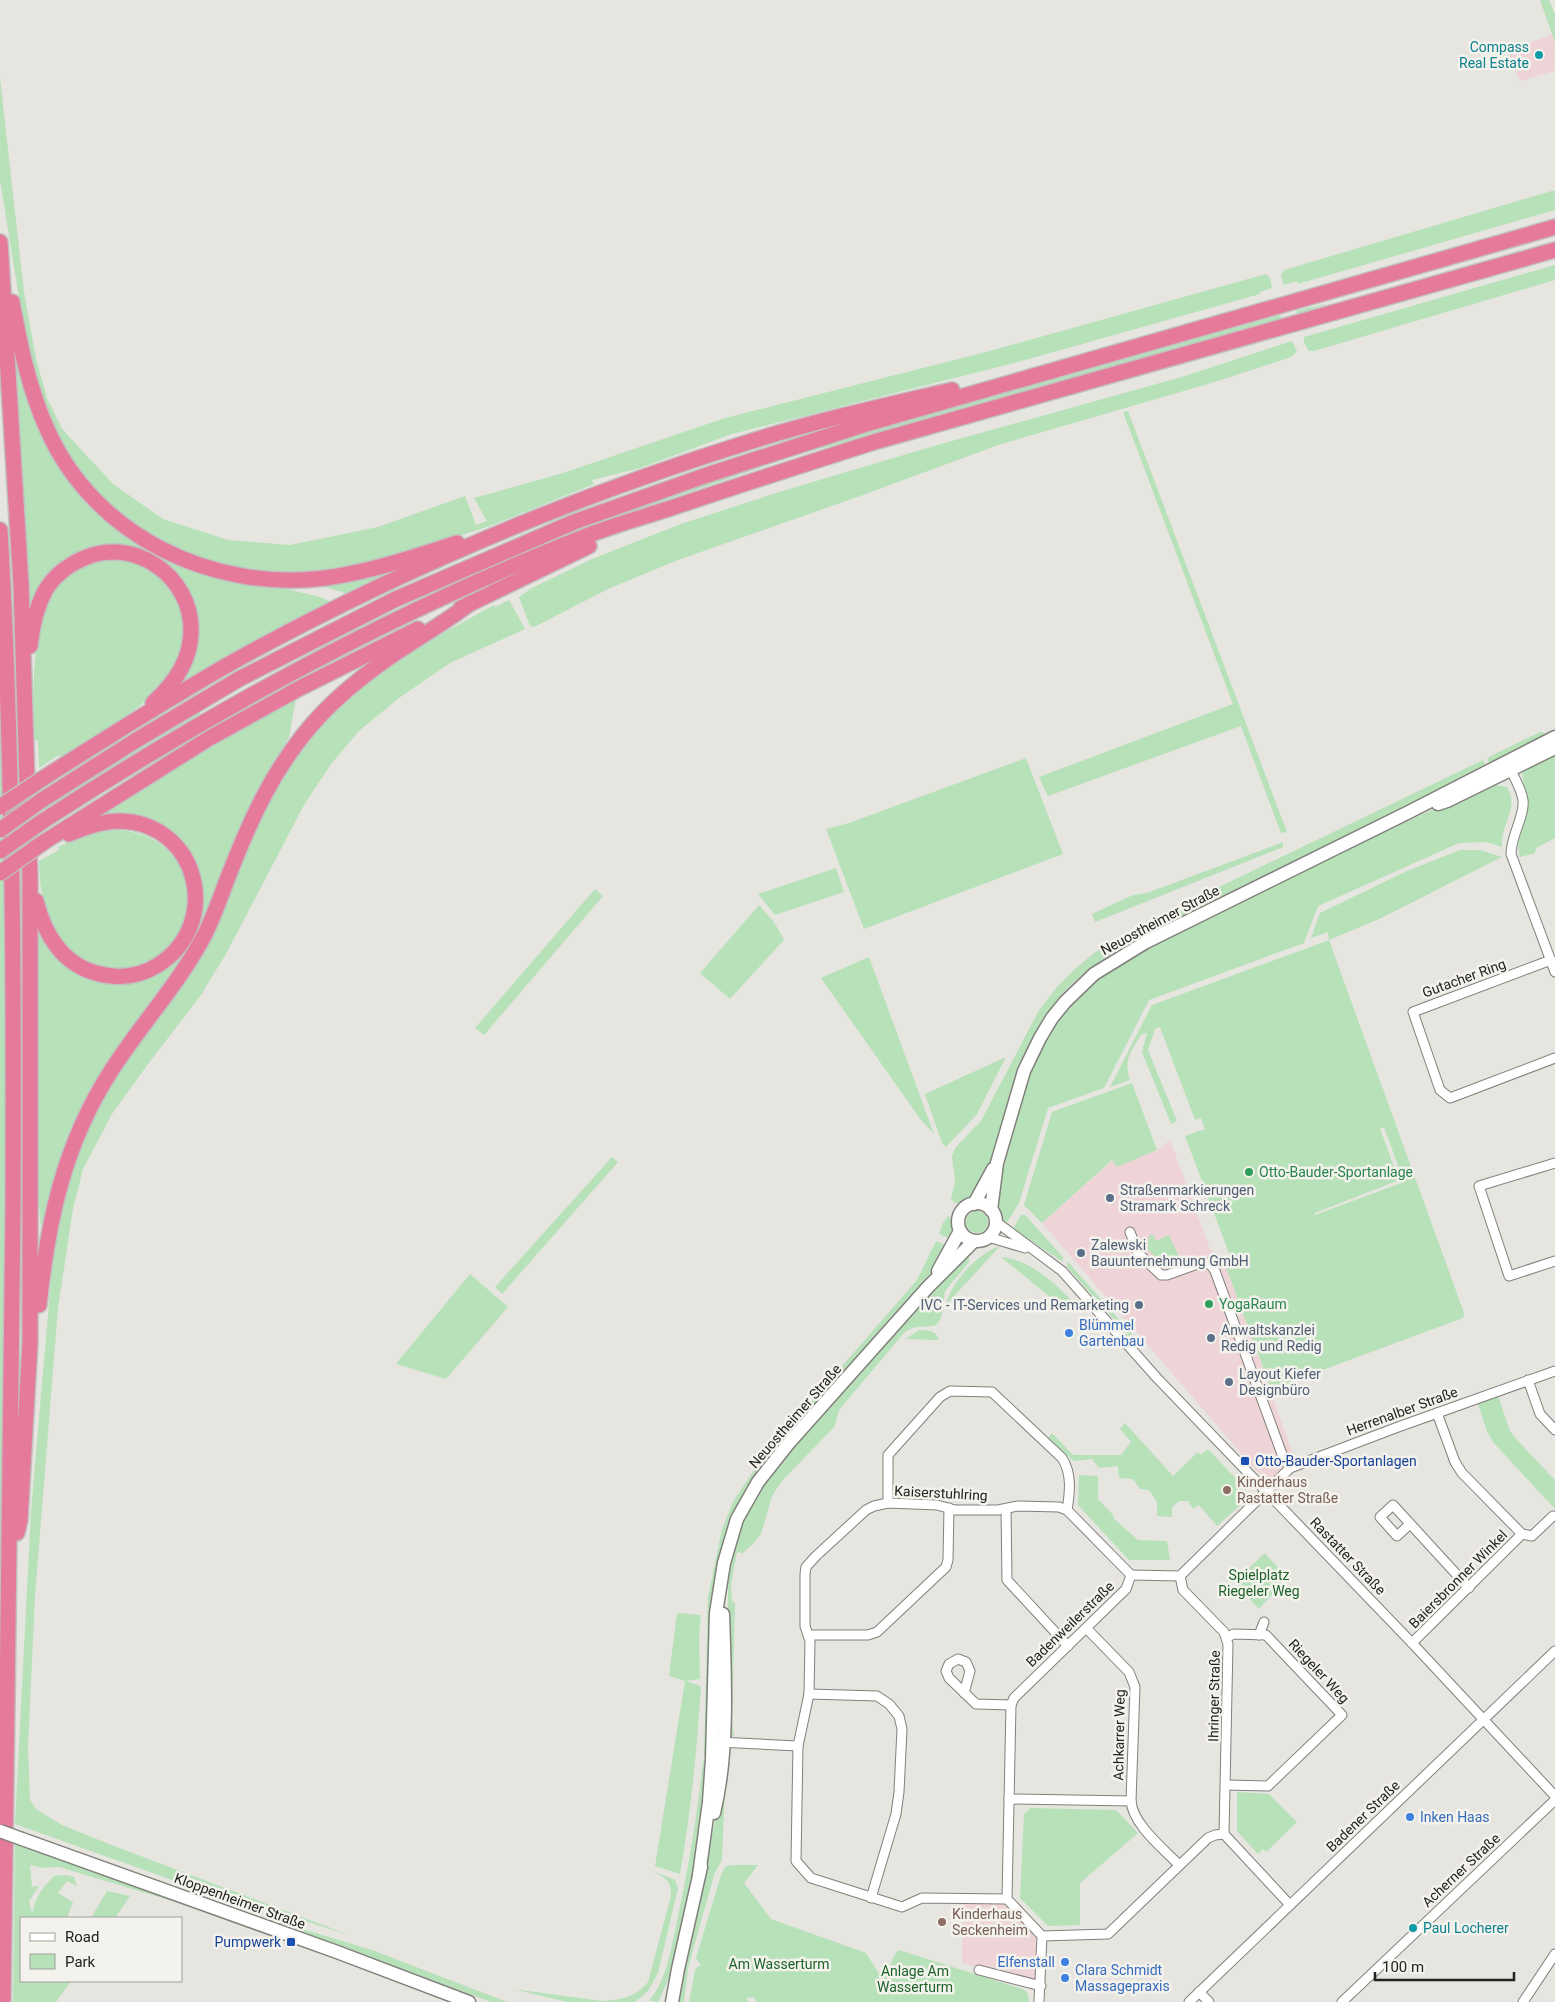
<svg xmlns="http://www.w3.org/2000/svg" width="1555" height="2002" viewBox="0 0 1555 2002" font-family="Roboto,sans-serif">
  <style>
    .commercial { fill: #eed4d7 }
    .green { fill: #b6e1b9; fill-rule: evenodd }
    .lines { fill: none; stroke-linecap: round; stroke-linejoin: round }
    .street-casing { stroke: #82807b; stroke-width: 11 }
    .secondary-casing { stroke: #82807b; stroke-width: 15 }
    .highway-casing { stroke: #c1c1c0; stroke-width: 18 }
    .street { stroke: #fff; stroke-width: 9 }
    .secondary { stroke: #fff; stroke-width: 12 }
    .highway { stroke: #e67a9a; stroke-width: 15 }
    .secondary-bridge-casing { stroke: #82807b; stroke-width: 15; stroke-linecap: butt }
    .highway-bridge-casing { stroke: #c1c1c0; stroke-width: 18; stroke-linecap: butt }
    .secondary-bridge { stroke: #fff; stroke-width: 12 }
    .highway-bridge { stroke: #e67a9a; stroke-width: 15 }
    .culture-dot { fill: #0f9aa8; stroke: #f4f2ec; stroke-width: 2 }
    .leisure-dot { fill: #2e9e5b; stroke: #f4f2ec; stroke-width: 2 }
    .service-dot { fill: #5c6f8a; stroke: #f4f2ec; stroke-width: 2 }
    .shop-dot { fill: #3f7fe0; stroke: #f4f2ec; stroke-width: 2 }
    .transit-dot { fill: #1a4fb4; stroke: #f4f2ec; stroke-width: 2 }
    .education-dot { fill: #8d6e63; stroke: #f4f2ec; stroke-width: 2 }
    .labels { text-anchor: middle; stroke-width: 5; stroke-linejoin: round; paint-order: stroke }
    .culture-label { font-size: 14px; fill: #0d838f; stroke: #f4f2ec; text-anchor: end }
    .street-label { font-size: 14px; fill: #22221f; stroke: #f4f2ec }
    .leisure-label { font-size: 14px; fill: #27864d; stroke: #f4f2ec; text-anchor: start }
    .service-label { font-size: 14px; fill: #4e5e75; stroke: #f4f2ec; text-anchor: start }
    .shop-label { font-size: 14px; fill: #366cbe; stroke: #f4f2ec; text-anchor: start }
    .transit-label { font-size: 14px; fill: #164399; stroke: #f4f2ec; text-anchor: start }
    .education-label { font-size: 14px; fill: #785e54; stroke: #f4f2ec; text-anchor: start }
    .park-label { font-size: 14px; fill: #1b6329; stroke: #f4f2ec }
  </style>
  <rect width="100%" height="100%" fill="#e7e5df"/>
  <g class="commercial">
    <path d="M1555,33v38l-35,10 -13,-29z"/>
    <path d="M1170,1140l40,109 14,9 70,200 -27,25 -225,-260 71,-63 4,6 40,-16z"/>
    <path d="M963,1903h42l33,34 -1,44 -18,-3 -57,-15z"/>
  </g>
  <g class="green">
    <path d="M1540,0h9l6,15v27z"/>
    <path d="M0,78l24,214 12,67 11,39 15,31 51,55 50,35 65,21 62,5 88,-18 87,-31 11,29 11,-4 -13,-23 89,-25 162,-55 261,-66 280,-78 4,4 2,10 -12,4v2l-242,68 -286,72 -92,34 -48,12 2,4 -104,42 -84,27 -82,19 -64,2 -75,-19 -63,-38 -43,-44 -37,-68 -21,-95 -21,-130z"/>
    <path d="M1555,190v20l-257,74 -1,-3 -13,4 -3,-9 3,-6z"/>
    <path d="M1555,265v15l-241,71h-5l-5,-8v-6z"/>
    <path d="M1329,303l-31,11 -2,-3z"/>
    <path d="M1280,315l2,4 -487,137 -155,53 -134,53 -2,-4 102,-41 196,-67 179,-52z"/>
    <path d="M1292,341l5,10 -6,6 -73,24 -220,64 -135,50 -185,65 -70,29 -74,38 -4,-1 -11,-29 13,-9 60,-29 89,-35 98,-32 155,-46 251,-70z"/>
    <path d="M17,361l12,39 99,136 142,49 50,12 12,5 -154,83 11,-22 -13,-88 -84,-25 -62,65 -15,-253z"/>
    <path d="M1128,411l159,421 -6,1 -40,-107 -193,70 -9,-19 194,-73 -110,-292z"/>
    <path d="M103,560c29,-1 48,6 67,28 8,9 14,27 14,39 -1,66 -75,100 -123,130l-2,-2 -20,13 -1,-27 -4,-1c-1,-47 -5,-121 29,-159 11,-12 25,-16 40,-21z"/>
    <path d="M388,572l-40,22 -30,-9z"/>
    <path d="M509,600l16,29 -75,34 -51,35 -40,33 -28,33 -27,41 -77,147 -26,43 -53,69 -36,50 -29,55 -10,40 -15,99 -23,288 -7,151 2,53 6,9 26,16 47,19 243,92 -50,-16 -68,-18 -219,-78 16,-313 24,-278 4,-22 26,-83 48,-79 118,-213 28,-56 43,-55 46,-43 61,-41 65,-36 1,2z"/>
    <path d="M0,684c12,333 5,667 0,1000z"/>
    <path d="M296,698l-7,39 -3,5 3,3 -85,178 -22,39 -60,83 -76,168 -5,16 -2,-25 -1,-276 18,24 82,27 61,-65 -26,-77 -79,-18 112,-69z"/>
    <path d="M198,711l3,4 -157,98v-6z"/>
    <path d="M1540,732h3l3,5 -55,30 -4,-9z"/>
    <path d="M1555,751v87l-19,10 -1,5 -15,4c-6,-17 5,-32 7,-49 2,-14 -7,-27 -4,-39z"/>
    <path d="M1026,758l37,96 -199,75 -38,-100 23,-6z"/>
    <path d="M1483,760l4,8 -351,171c-33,19 -66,40 -87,72 -12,18 -22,38 -29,58 -11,28 -30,113 -51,130 -5,3 -9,4 -14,4l-4,-4 4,-18 -3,-25 3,-8 26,-27 58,-111 18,-23 17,-17 20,-17 67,-38z"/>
    <path d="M1493,782l3,3 11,2c13,21 -7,38 -5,60l-15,-5 -28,1 -141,63 -14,37 -155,57 -45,88 -56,20 -29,95 -13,21 -7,-12 -3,-9 4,-31 27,-94 15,-33 31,-46 45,-38 207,-102z"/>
    <path d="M116,830c27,1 49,12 63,35 47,81 -87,161 -132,47 -7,-17 -7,-34 -8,-51l20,-11 -1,-3c19,-9 37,-15 58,-17z"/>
    <path d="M1283,842v5l-188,75 -3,-8 41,-19 14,-2z"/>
    <path d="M1460,850h20l22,7 -123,62 -50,21 135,373 -1,5 -192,71 -48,-130 7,-3 -45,-120 20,-7 -4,-11 -6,2 -35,-93 -5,2 -7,21 29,71 -6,3 -29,-72 5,-19 -6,2c-10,17 -18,24 -11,45l-20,7 42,-82 177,-65 -1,-8 -17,6 9,-25 87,-42zM1384,1127l20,55 -89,33v-2l84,-33 -19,-51z"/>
    <path d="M836,868l8,24 -69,23 -17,-21z"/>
    <path d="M595,889l8,7 -119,139 -9,-7z"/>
    <path d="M759,905l15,17 10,18 -54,59 -30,-26z"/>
    <path d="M869,957l65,177 -13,-14 -100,-142z"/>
    <path d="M1006,1057l-29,57 -31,33 -4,-4 -17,-49z"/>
    <path d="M1132,1083l25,67 -40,17 -5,-7 -70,63 -18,-18 28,-93z"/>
    <path d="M612,1157l6,5 -116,132 -7,-7z"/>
    <circle cx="977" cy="1222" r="11"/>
    <path d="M1021,1215h4l38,42v5l-50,-33z"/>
    <path d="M948,1216c9,6 5,14 3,23l-12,-5 4,-11z"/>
    <path d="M1153,1234l3,7 13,-6 11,24 -16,6 -17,-16 2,-13z"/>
    <path d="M936,1241l12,5 -11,20 -42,50 -167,212 -18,227 -6,1 4,-159 14,-68 12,-29 28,-42 155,-178z"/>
    <path d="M1000,1246l-54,59c4,-22 33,-53 54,-59z"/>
    <path d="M966,1255l3,3v4l-24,29 -3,23 -2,6 -4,5c-13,4 -20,-2 -32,8l-65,77 -4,16 -54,56 -9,14 -11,38 -7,9 -11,10 -6,-1 -6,32 1,17 3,2 -3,117 2,16 -5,-1 -2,-108 2,-64 9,-31 16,-33 16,-25 102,-117z"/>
    <path d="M1001,1257c28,3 52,24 71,44l-7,8z"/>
    <path d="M1067,1261l65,73 -3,2 -62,-69z"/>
    <path d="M470,1274l38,33 -62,72 -50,-15z"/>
    <path d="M920,1330l11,1 5,3 3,6 -34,-1z"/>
    <path d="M1498,1396l12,35 6,8 39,41v29l-62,-67 -6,-11 -9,-27z"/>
    <path d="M1125,1423l48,53 25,-24 3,3 7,-6 38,41 -1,11 -28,25 -18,-21 -6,4 -5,-8h-9l-7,6v10l-15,-1v-14l-8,-12 -9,-1 -7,-10 -14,-1 -1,-12 -19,2 -7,-9 -18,2 -26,-23 4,-5 21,22h48l10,-13 -11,-13z"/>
    <path d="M1079,1475l19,1v23l16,17 -1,2 25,22 29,1 3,19h-41l-51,-55z"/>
    <path d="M1265,1553l22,25 -28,31 -25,-27z"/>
    <path d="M677,1613l24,2 -2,21 1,43 -14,2 15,5c-4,63 -10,125 -21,188l-25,-8 30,-185 -16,-5z"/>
    <path d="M709,1760c-5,46 -12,91 -20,136 -7,39 -13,71 -31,106l-9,-1c18,-22 21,-48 27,-75 12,-55 21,-109 27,-165z"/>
    <path d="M726,1761l-4,99 -7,12 -27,96 -4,34h-6c12,-81 36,-160 48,-241z"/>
    <path d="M1237,1792l32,2 28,28 -31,30 -3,-3 -5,5 -21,-23z"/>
    <path d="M1031,1808l85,2 22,23 -58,50v42l-32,1 -28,-28 4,-84z"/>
    <path d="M15,1843l166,56 -2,4 -120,-36 -15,1 -14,-3 2,22 7,-1 -10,15 3,13c5,-19 8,-23 22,-38l12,-1 8,2 3,9 -10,-5 -9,12 15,9 -6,16h-46v63h50l-15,21h-43z"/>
    <path d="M731,1865h27l-14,18 27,36 95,34 13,21 1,-3 9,-3 6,-14 4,-4 126,40 3,4 1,8h-272l-4,-5 -7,1 3,4h-60l6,-32 2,-3 4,-1 -5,-8 25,-83 4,-8z"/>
    <path d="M653,1871l22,9 3,8 -20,85 -10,18 -9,8 -5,3h-67l-54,-13 89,12c19,-1 34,-4 46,-19l23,-86c1,-15 -6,-18 -18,-25z"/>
    <path d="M107,1891l23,5 -15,22h-24z"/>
    <path d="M259,1916l113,34 135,52h-16z"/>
  </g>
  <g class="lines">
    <g class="street-casing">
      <g id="street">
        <path d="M1509,767c5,10 12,21 14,33 2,16 -12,35 -12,54l44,118"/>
        <path d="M1551,960l-138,52 27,78 10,8 105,-40"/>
        <path d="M1555,1163l-76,23 30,90 46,-15"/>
        <path d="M995,1221l67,50 95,107 255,265 143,153"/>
        <path d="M1130,1232l8,21 23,22h6l36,-13 8,3 4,6 68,186 7,11"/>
        <path d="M988,1237l37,11"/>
        <path d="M1528,1380l12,34 15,16"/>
        <path d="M888,1503v-48l52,-58 10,-6 42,1 70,66c10,15 8,34 5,52"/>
        <path d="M1006,1509l1,71 61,66"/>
        <path d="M1410,1524l-13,12 -17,-19 13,-12 76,83"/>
        <path d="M1522,1534l10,2 21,-20"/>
        <path d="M1131,1575l49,1 110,-108 108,-41 157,-56"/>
        <path d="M1180,1576l3,14 41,42 4,12 -4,190 66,71"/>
        <path d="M1087,1629l42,43 6,15 -4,114"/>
        <path d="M808,1635h60l9,-3 69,-65 2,-7 1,-52"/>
        <path d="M1259,1635l5,-13"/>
        <path d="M1412,1643l110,-109 -60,-61 -7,-11 -18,-49"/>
        <path d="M964,1693l6,-22 -4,-9 -8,-3 -9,5 -3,7 3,7 27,26 35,1"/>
        <path d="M809,1694l68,2 12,8 10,12 3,13 -3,63 -3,22 -25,84"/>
        <path d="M718,1742l80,4"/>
        <path d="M1226,1785l42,1 74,-71 -76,-80 -32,-1 -7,3"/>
        <path d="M1009,1799l122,2c2,24 32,47 48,64"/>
        <path d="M1007,1899l-85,-1 -20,9 -91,-29 -15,-17 2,-115 11,-52 1,-53 -5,-15v-52l1,-7 10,-11 50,-46 8,-4 14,-3 49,2 18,5h43l20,-4 41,1 8,3 64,65"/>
        <path d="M1042,1936l66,-2 100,-96 7,-3 9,-1"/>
        <path d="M979,1970l62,16"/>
        <path d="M1199,1992l10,10"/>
        <path d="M1039,2002l3,-66 -35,-37 4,-194 3,-7 112,-109 5,-14"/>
        <path d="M1189,2002l366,-351"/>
        <path d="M1342,2002l213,-202"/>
        <path d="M1523,2002l32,-48"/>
      </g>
    </g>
    <g class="secondary-casing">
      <g id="secondary">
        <path d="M1438,804l9,-3 108,-53"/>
        <circle cx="977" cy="1222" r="19"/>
        <path d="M974,1204l19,-35"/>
        <path d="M991,1210l6,-47 27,-92 16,-33 12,-20 13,-16 29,-28 52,-32 263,-130 146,-75"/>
        <path d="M938,1271l22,-40"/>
        <path d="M714,1813c15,-62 11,-135 9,-199"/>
        <path d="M22,1839l315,113 132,50"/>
        <path d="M699,1875l10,-73 3,-43 4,-146 8,-50 13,-44 21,-37 30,-38 140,-157 46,-46"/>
        <path d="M672,2002l6,-33 23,-102"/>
      </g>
    </g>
    <g class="highway-casing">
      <g id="highway">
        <path d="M0,242l21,342 9,295v463l-10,178 -3,13"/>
        <path d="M12,302c8,43 17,87 35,127 47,107 165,163 278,149 45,-6 89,-21 132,-35"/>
        <path d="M0,530c13,226 14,454 13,680 -2,264 -7,528 -10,792"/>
        <path d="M461,608l128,-62"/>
        <path d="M30,646c2,-19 6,-38 15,-55 8,-14 22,-25 37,-32 50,-24 110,16 109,72 0,28 -17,53 -38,72"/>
        <path d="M42,779c64,-41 129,-82 196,-120 162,-89 334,-162 511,-217 66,-21 135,-36 203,-52"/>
        <path d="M42,800l93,-59 104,-62 49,-25 108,-55 178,-77 133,-47 159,-51 689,-197"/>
        <path d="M43,821c174,-113 357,-213 551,-288 24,-9 49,-16 74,-24 68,-23 137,-45 206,-67l681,-192"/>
        <path d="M44,842l164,-103 92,-51 118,-59"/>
        <path d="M36,901c8,32 26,63 60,72 21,6 43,4 62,-8 65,-41 41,-142 -38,-144 -18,0 -35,6 -51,13"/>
        <path d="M39,1305c9,-85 25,-161 72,-234 30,-47 68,-87 94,-137 11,-22 18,-45 27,-67 19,-48 40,-94 73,-134 23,-29 52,-53 82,-74 27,-19 56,-35 82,-55"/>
      </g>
    </g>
    <use href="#street" class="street"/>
    <use href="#secondary" class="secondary"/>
    <use href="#highway" class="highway"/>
    <g class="secondary-bridge-casing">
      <path id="secondary-bridge" d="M0,1831l22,8"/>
    </g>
    <g class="highway-bridge-casing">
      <g id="highway-bridge">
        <path d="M0,807l42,-28"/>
        <path d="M0,830l42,-30"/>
        <path d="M0,851l43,-30"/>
        <path d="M0,873l44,-31"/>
      </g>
    </g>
    <use href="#secondary-bridge" class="secondary-bridge"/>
    <use href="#highway-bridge" class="highway-bridge"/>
  </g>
  <g class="culture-dot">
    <circle cx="1539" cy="55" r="5"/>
    <circle cx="1413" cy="1928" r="5"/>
  </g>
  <g class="leisure-dot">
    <circle cx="1249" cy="1172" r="5"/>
    <circle cx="1209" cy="1304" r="5"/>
  </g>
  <g class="service-dot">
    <circle cx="1110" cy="1198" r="5"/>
    <circle cx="1081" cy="1253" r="5"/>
    <circle cx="1139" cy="1305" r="5"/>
    <circle cx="1211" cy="1338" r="5"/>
    <circle cx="1229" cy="1382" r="5"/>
  </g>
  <g class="shop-dot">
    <circle cx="1069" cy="1333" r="5"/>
    <circle cx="1410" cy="1817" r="5"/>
    <circle cx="1065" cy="1962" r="5"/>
    <circle cx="1065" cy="1978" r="5"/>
  </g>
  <g class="transit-dot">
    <rect x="1240" y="1456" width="10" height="10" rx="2.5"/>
    <rect x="286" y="1937" width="10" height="10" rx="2.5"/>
  </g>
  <g class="education-dot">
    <circle cx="1227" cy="1490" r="5"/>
    <circle cx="942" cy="1922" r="5"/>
  </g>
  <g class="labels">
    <g class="culture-label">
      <text x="1529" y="52">Compass<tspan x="1529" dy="16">Real Estate</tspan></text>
      <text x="1423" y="1933" text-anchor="start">Paul Locherer</text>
    </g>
    <g class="street-label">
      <text transform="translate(1160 920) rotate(-28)" y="5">Neuostheimer Straße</text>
      <text transform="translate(1464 978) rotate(-20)" y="5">Gutacher Ring</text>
      <text transform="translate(1402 1411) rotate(-20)" y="5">Herrenalber Straße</text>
      <text transform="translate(795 1416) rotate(-49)" y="5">Neuostheimer Straße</text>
      <text transform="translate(941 1493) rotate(3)" y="5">Kaiserstuhlring</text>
      <text transform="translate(1348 1556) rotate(46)" y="5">Rastatter Straße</text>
      <text transform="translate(1458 1579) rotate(-45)" y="5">Baiersbronner Winkel</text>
      <text transform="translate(1070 1624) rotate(-44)" y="5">Badenweilerstraße</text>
      <text transform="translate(1319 1671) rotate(47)" y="5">Riegeler Weg</text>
      <text transform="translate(1214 1696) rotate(-89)" y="5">Ihringer Straße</text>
      <text transform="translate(1119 1735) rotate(-89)" y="5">Achkarrer Weg</text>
      <text transform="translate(1363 1816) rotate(-44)" y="5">Badener Straße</text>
      <text transform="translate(1461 1870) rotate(-43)" y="5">Acherner Straße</text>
      <text transform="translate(240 1901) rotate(20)" y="5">Kloppenheimer Straße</text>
    </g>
    <g class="leisure-label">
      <text x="1259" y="1177">Otto-Bauder-Sportanlage</text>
      <text x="1219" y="1309">YogaRaum</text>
    </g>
    <g class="service-label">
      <text x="1120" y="1195">Straßenmarkierungen<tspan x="1120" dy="16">Stramark Schreck</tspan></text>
      <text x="1091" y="1250">Zalewski<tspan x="1091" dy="16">Bauunternehmung GmbH</tspan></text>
      <text x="1129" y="1310" text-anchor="end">IVC - IT-Services und Remarketing</text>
      <text x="1221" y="1335">Anwaltskanzlei<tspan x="1221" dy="16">Redig und Redig</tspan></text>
      <text x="1239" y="1379">Layout Kiefer<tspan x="1239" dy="16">Designbüro</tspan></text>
    </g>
    <g class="shop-label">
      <text x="1079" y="1330">Blümmel<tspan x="1079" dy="16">Gartenbau</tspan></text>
      <text x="1420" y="1822">Inken Haas</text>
      <text x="1055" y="1967" text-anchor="end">Elfenstall</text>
      <text x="1075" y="1975">Clara Schmidt<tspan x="1075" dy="16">Massagepraxis</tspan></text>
    </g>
    <g class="transit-label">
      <text x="1255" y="1466">Otto-Bauder-Sportanlagen</text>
      <text x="281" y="1947" text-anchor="end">Pumpwerk</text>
    </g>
    <g class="education-label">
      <text x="1237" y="1487">Kinderhaus<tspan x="1237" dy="16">Rastatter Straße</tspan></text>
      <text x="952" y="1919">Kinderhaus<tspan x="952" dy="16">Seckenheim</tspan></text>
    </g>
    <g class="park-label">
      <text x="1259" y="1580">Spielplatz<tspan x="1259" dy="16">Riegeler Weg</tspan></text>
      <text x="779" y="1969">Am Wasserturm</text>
      <text x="915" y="1976">Anlage Am<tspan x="915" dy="16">Wasserturm</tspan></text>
    </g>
  </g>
  <rect x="20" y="1917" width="162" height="65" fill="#f4f2ec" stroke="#a09f9a"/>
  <rect x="30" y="1933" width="25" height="8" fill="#ffffff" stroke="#a09f9a"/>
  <text x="65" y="1942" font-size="15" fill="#22221f">Road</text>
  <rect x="30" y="1954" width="25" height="15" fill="#b6e1b9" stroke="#a09f9a"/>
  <text x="65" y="1967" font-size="15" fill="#22221f">Park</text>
  <path d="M1375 1972v8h139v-8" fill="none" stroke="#22221f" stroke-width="2.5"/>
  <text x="1382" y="1972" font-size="15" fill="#22221f" stroke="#f4f2ec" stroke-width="4" paint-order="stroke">100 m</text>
</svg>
